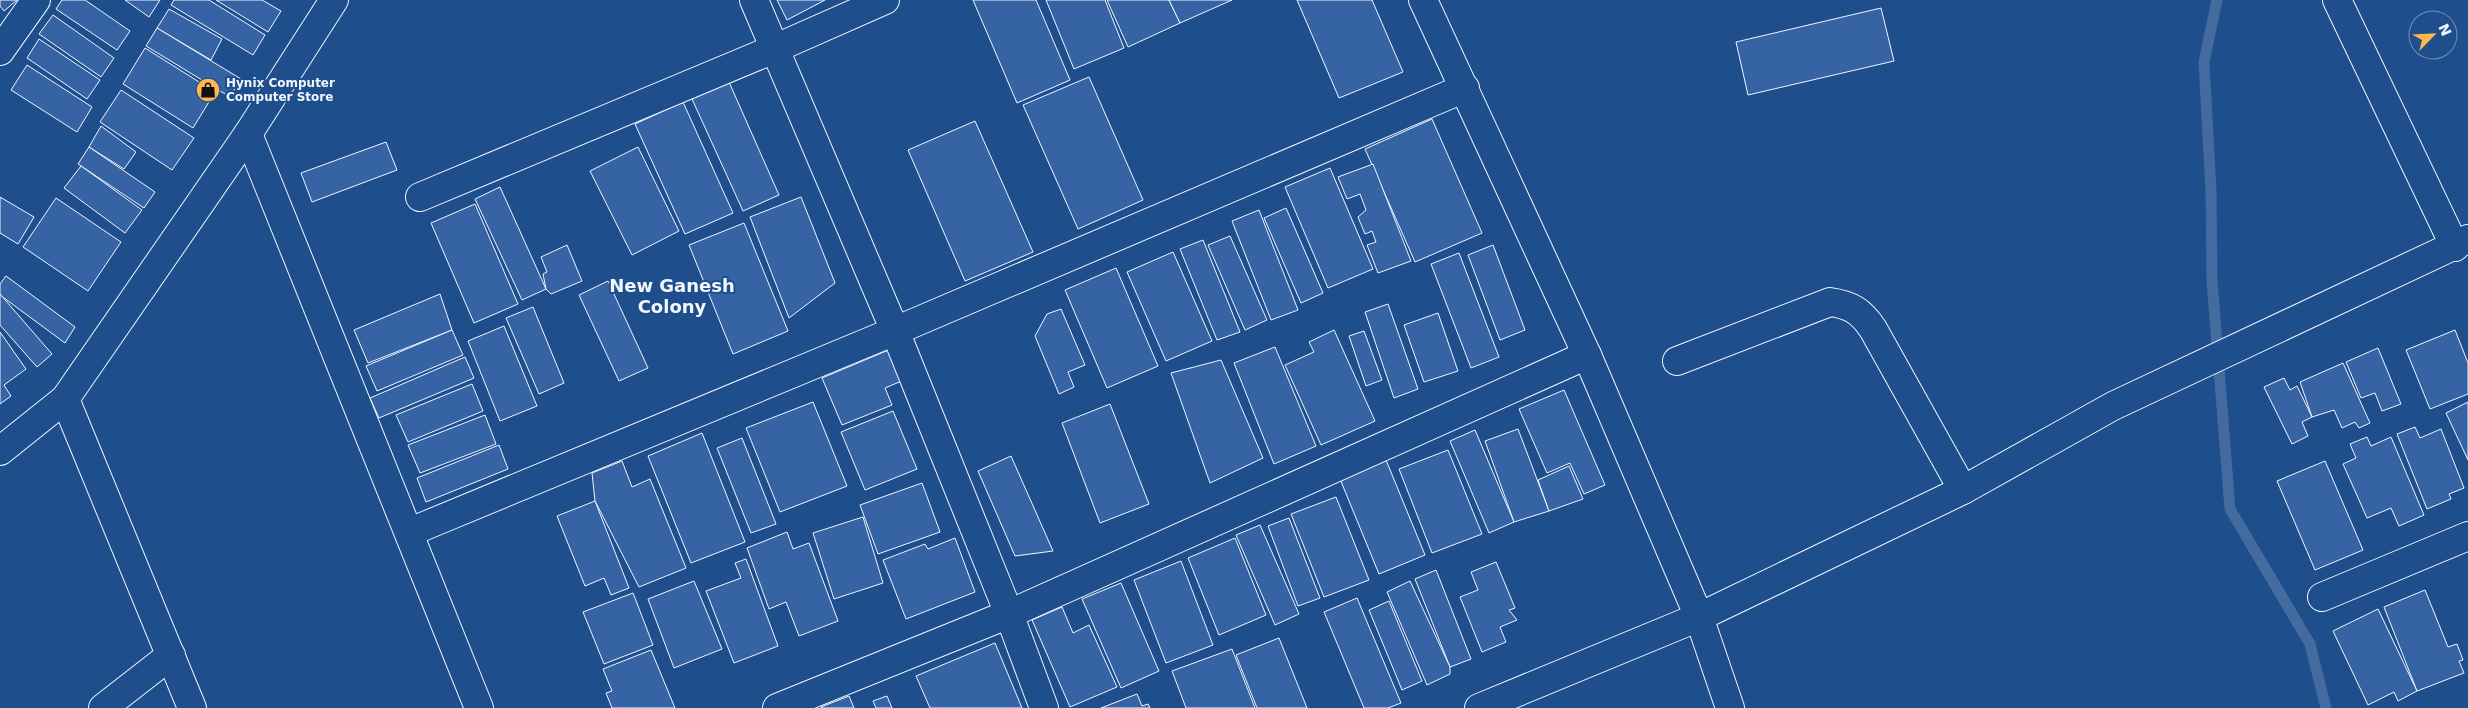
<svg xmlns="http://www.w3.org/2000/svg" width="2468" height="708" viewBox="0 0 2468 708" font-family="'DejaVu Sans',sans-serif">
  <style>
    .lines { fill: none; stroke-linecap: round; stroke-linejoin: round }
    .stream { stroke: #446ba0; stroke-width: 11 }
    .building { fill: #3563a3; stroke: #f2f6ff }
    .minor-casing { stroke: #f2f6ff; stroke-width: 30 }
    .minor { stroke: #1f4e8c; stroke-width: 28 }
    .labels { text-anchor: middle; stroke-width: 4; stroke-linejoin: round; paint-order: stroke }
    .poi-label { font-size: 12px; font-weight: bold; fill: #f2f6ff; stroke: #1f4e8c; text-anchor: start }
    .district-label { font-size: 18px; font-weight: bold; fill: #f2f6ff; stroke: #1f4e8c }
  </style>
  <rect width="100%" height="100%" fill="#1f4e8c"/>
  <g class="lines">
    <path class="stream" d="M2217,0l-13,62 7,129 1,90 18,228 80,135 16,64"/>
  </g>
  <g class="building">
    <path d="M0,0h17l-13,11 -4,-5z"/>
    <path d="M62,0h23l45,31 -13,19 -61,-41z"/>
    <path d="M125,0h35l-11,17z"/>
    <path d="M174,0h35l56,35 -12,20 -82,-50z"/>
    <path d="M216,0h46l19,11 -13,21z"/>
    <path d="M777,0h48l-38,20z"/>
    <path d="M973,0h63l34,80 -53,23z"/>
    <path d="M1046,0h59l19,48 -50,21z"/>
    <path d="M1107,0h62l11,23 -52,24z"/>
    <path d="M1169,0h63l-52,23z"/>
    <path d="M1297,0h75l31,72 -64,26z"/>
    <path d="M1881,8l13,53 -146,34 -12,-53z"/>
    <path d="M169,9l53,30 -11,21 -54,-32z"/>
    <path d="M53,15l61,43 -13,19 -62,-43z"/>
    <path d="M157,28l84,51 -11,18 -84,-51z"/>
    <path d="M39,39l61,41 -13,19 -60,-41z"/>
    <path d="M145,48l70,44 -22,36 -70,-44z"/>
    <path d="M27,65l65,42 -15,25 -66,-42z"/>
    <path d="M1089,77l54,123 -65,29 -55,-124z"/>
    <path d="M729,82l50,113 -36,16 -51,-112z"/>
    <path d="M121,90l73,48 -22,32 -72,-48z"/>
    <path d="M683,102l50,111 -48,21 -50,-110z"/>
    <path d="M1432,119l50,114 -67,29 -50,-113z"/>
    <path d="M975,121l58,131 -68,29 -57,-131z"/>
    <path d="M101,126l35,26 -12,17 -35,-22z"/>
    <path d="M386,142l11,28 -85,32 -11,-29z"/>
    <path d="M89,147l66,45 -11,16 -66,-44z"/>
    <path d="M638,147l41,84 -47,24 -42,-84z"/>
    <path d="M1373,164l38,97 -33,12 -11,-28 9,-3 -4,-11 -7,3 -7,-17 8,-7 -6,-16 -13,5 -9,-22z"/>
    <path d="M81,166l61,44 -17,23 -61,-45z"/>
    <path d="M1330,168l43,101 -45,19 -43,-101z"/>
    <path d="M500,187l46,102 -24,11 -47,-101z"/>
    <path d="M0,197l34,20 -16,27 -18,-11z"/>
    <path d="M801,197l34,86 -46,35 -39,-101z"/>
    <path d="M56,198l65,44 -33,49 -65,-44z"/>
    <path d="M475,204l43,100 -44,19 -43,-100z"/>
    <path d="M1286,208l37,85 -22,10 -37,-85z"/>
    <path d="M1259,210l39,100 -27,10 -39,-99z"/>
    <path d="M744,223l44,108 -55,23 -44,-109z"/>
    <path d="M1230,236l37,84 -22,10 -37,-85z"/>
    <path d="M1203,240l37,92 -23,8 -37,-91z"/>
    <path d="M567,245l15,36 -31,13 -5,-5 -3,-15 4,-2 -6,-15z"/>
    <path d="M1493,245l32,85 -25,10 -32,-85z"/>
    <path d="M1173,252l39,89 -46,20 -39,-89z"/>
    <path d="M1459,253l40,104 -28,11 -40,-104z"/>
    <path d="M1116,268l42,98 -51,22 -42,-98z"/>
    <path d="M6,276l69,51 -10,16 -65,-48v-11z"/>
    <path d="M608,281l40,87 -29,13 -40,-86z"/>
    <path d="M0,294l52,60 -15,13 -37,-42z"/>
    <path d="M440,294l12,36 -84,33 -14,-33z"/>
    <path d="M1388,304l30,85 -24,9 -29,-86z"/>
    <path d="M533,307l31,76 -25,11 -33,-76z"/>
    <path d="M1061,309l24,56 -17,7 6,15 -15,7 -24,-58 12,-22z"/>
    <path d="M1438,313l20,58 -34,11 -20,-57z"/>
    <path d="M504,326l33,80 -37,15 -32,-80z"/>
    <path d="M452,330l11,25 -86,36 -11,-25z"/>
    <path d="M1334,330l41,91 -54,24 -36,-80 29,-13 -5,-10z"/>
    <path d="M2455,330l13,33v31l-38,15 -24,-59z"/>
    <path d="M1364,331l18,49 -16,6 -17,-50z"/>
    <path d="M0,332l26,37 -22,16 7,11 -11,8z"/>
    <path d="M1275,347l41,99 -42,18 -40,-101z"/>
    <path d="M2378,348l23,56 -19,7 -7,-18 -14,5 -15,-36z"/>
    <path d="M891,349l13,31 -19,8 7,17 -50,20 -20,-47z"/>
    <path d="M465,357l9,21 -95,40 -9,-20z"/>
    <path d="M1221,360l42,98 -53,25 -39,-110z"/>
    <path d="M2343,363l27,60 -11,5 -4,-6 -13,6 -8,-18 -22,7 -12,-35z"/>
    <path d="M2284,378l6,12 7,-4 15,31 -10,5 6,14 -16,8 -28,-57z"/>
    <path d="M472,384l11,27 -75,31 -12,-27z"/>
    <path d="M1564,390l41,95 -21,9 -14,-31 -23,10 -28,-64z"/>
    <path d="M813,402l34,84 -67,26 -34,-84z"/>
    <path d="M2468,402v58l-22,-47z"/>
    <path d="M1110,404l39,100 -49,19 -38,-100z"/>
    <path d="M893,411l24,58 -52,21 -24,-58z"/>
    <path d="M485,415l11,29 -76,29 -12,-28z"/>
    <path d="M2415,427l5,11 21,-9 23,59 -15,6 2,5 -24,10 -30,-75z"/>
    <path d="M1518,429l31,82 -35,11 -29,-81z"/>
    <path d="M1475,430l39,92 -25,11 -39,-92z"/>
    <path d="M702,433l43,109 -54,21 -43,-107z"/>
    <path d="M2367,437l4,9 20,-9 33,78 -25,11 -8,-18 -24,10 -24,-54 13,-6 -6,-14z"/>
    <path d="M742,438l34,86 -25,9 -34,-85z"/>
    <path d="M499,445l9,24 -82,33 -9,-24z"/>
    <path d="M1448,450l34,84 -50,19 -33,-84z"/>
    <path d="M1011,456l42,95 -38,5 -37,-85z"/>
    <path d="M1386,460l39,95 -46,19 -39,-95z"/>
    <path d="M622,461l10,26 18,-8 36,89 -47,19 -44,-86 -3,-28z"/>
    <path d="M2325,461l38,89 -48,20 -38,-89z"/>
    <path d="M1569,466l14,33 -34,12 -11,-31z"/>
    <path d="M922,483l18,49 -62,22 -18,-49z"/>
    <path d="M1336,497l33,83 -45,17 -33,-83z"/>
    <path d="M595,501l34,87 -18,7 -7,-17 -19,8 -28,-70z"/>
    <path d="M863,517l20,66 -49,16 -21,-66z"/>
    <path d="M1289,518l31,80 -22,8 -30,-80z"/>
    <path d="M1260,525l39,89 -24,11 -39,-90z"/>
    <path d="M787,532l6,17 16,-6 29,78 -39,15 -13,-34 -17,7 -22,-61z"/>
    <path d="M955,538l20,54 -69,27 -23,-59 42,-16 3,5z"/>
    <path d="M1235,538l31,77 -47,20 -31,-77z"/>
    <path d="M746,559l32,87 -44,17 -28,-72 35,-13 -6,-15z"/>
    <path d="M1181,561l32,84 -47,18 -32,-83z"/>
    <path d="M1496,562l19,46 -6,2 8,10 -17,7 6,15 -24,10 -22,-55 18,-7 -7,-18z"/>
    <path d="M1436,570l35,89 -21,8 -35,-88z"/>
    <path d="M694,581l28,68 -48,19 -26,-69z"/>
    <path d="M1410,581l40,86v7l-23,11 -40,-93z"/>
    <path d="M1121,583l38,88 -38,17 -39,-89z"/>
    <path d="M2425,590l23,57 9,-3 6,16 -4,1 5,12 -47,18 -33,-84z"/>
    <path d="M633,593l20,52 -49,19 -21,-52z"/>
    <path d="M1357,598l44,105 -13,5h-24l-40,-96z"/>
    <path d="M1389,601l33,80 -20,9 -33,-80z"/>
    <path d="M1062,607l11,26 16,-8 28,62 -47,20 -38,-87z"/>
    <path d="M2378,609l39,82 -19,10 -4,-9 -26,13 -35,-74z"/>
    <path d="M1279,638l28,70h-50l-21,-53z"/>
    <path d="M995,643l27,65h-92l-14,-32z"/>
    <path d="M1232,649l23,59h-69l-14,-37z"/>
    <path d="M651,650l24,58h-63l-6,-15 6,-2 -9,-22z"/>
    <path d="M1137,694l5,12 6,-2 2,4h-49z"/>
    <path d="M849,696l5,12h-33v-1z"/>
    <path d="M887,696l5,12h-16l-3,-7z"/>
  </g>
  <g class="lines">
    <g class="minor-casing">
      <g id="minor">
        <path d="M754,0l141,331 114,283 35,94"/>
        <path d="M1423,0l164,355 112,262 31,91"/>
        <path d="M2337,0l118,247"/>
        <path d="M0,51l36,-51"/>
        <path d="M248,134l231,574"/>
        <path d="M420,197l354,-148 111,-49"/>
        <path d="M1677,361l153,-59c21,3 31,9 43,27l90,161"/>
        <path d="M65,399l127,309"/>
        <path d="M0,451l65,-52 183,-265 86,-134"/>
        <path d="M410,532l485,-201 570,-243"/>
        <path d="M2322,597l146,-61"/>
        <path d="M103,708l68,-53"/>
        <path d="M777,708l232,-94 578,-259"/>
        <path d="M1479,708l220,-91 264,-127 150,-84 355,-167"/>
      </g>
    </g>
    <use href="#minor" class="minor"/>
  </g>
  <defs>
    <g id="shop-disc" transform="scale(1.25)"><circle r="9.5" fill="#ffb74d" stroke="#1f4e8c"/><path d="M-5-2.5h2.3a2.7 3.5 0 0 1 5.4 0H5L5.5 6h-11ZM-1.5-2.5h3a1.5 2.3 0 0 0-3 0Z" fill="#111"/></g>
  </defs>
  <g fill-rule="evenodd">
    <use href="#shop-disc" x="208" y="90"/>
  </g>
  <g class="labels">
    <g class="poi-label">
      <text x="226" y="87">Hynix Computer<tspan x="226" dy="14">Computer Store</tspan></text>
    </g>
    <g class="district-label">
      <text x="672" y="292">New Ganesh<tspan x="672" dy="21">Colony</tspan></text>
    </g>
  </g>
  <g transform="translate(2433 35) rotate(66)"><circle r="24" fill="#1f4e8c" stroke="#7391ba"/>
  <path d="M0-4L9 19L0 12L-9 19Z" fill="#ffb74d"/>
  <text y="-8" font-size="14" font-weight="bold" text-anchor="middle" fill="#f2f6ff">N</text>
  </g>
</svg>
